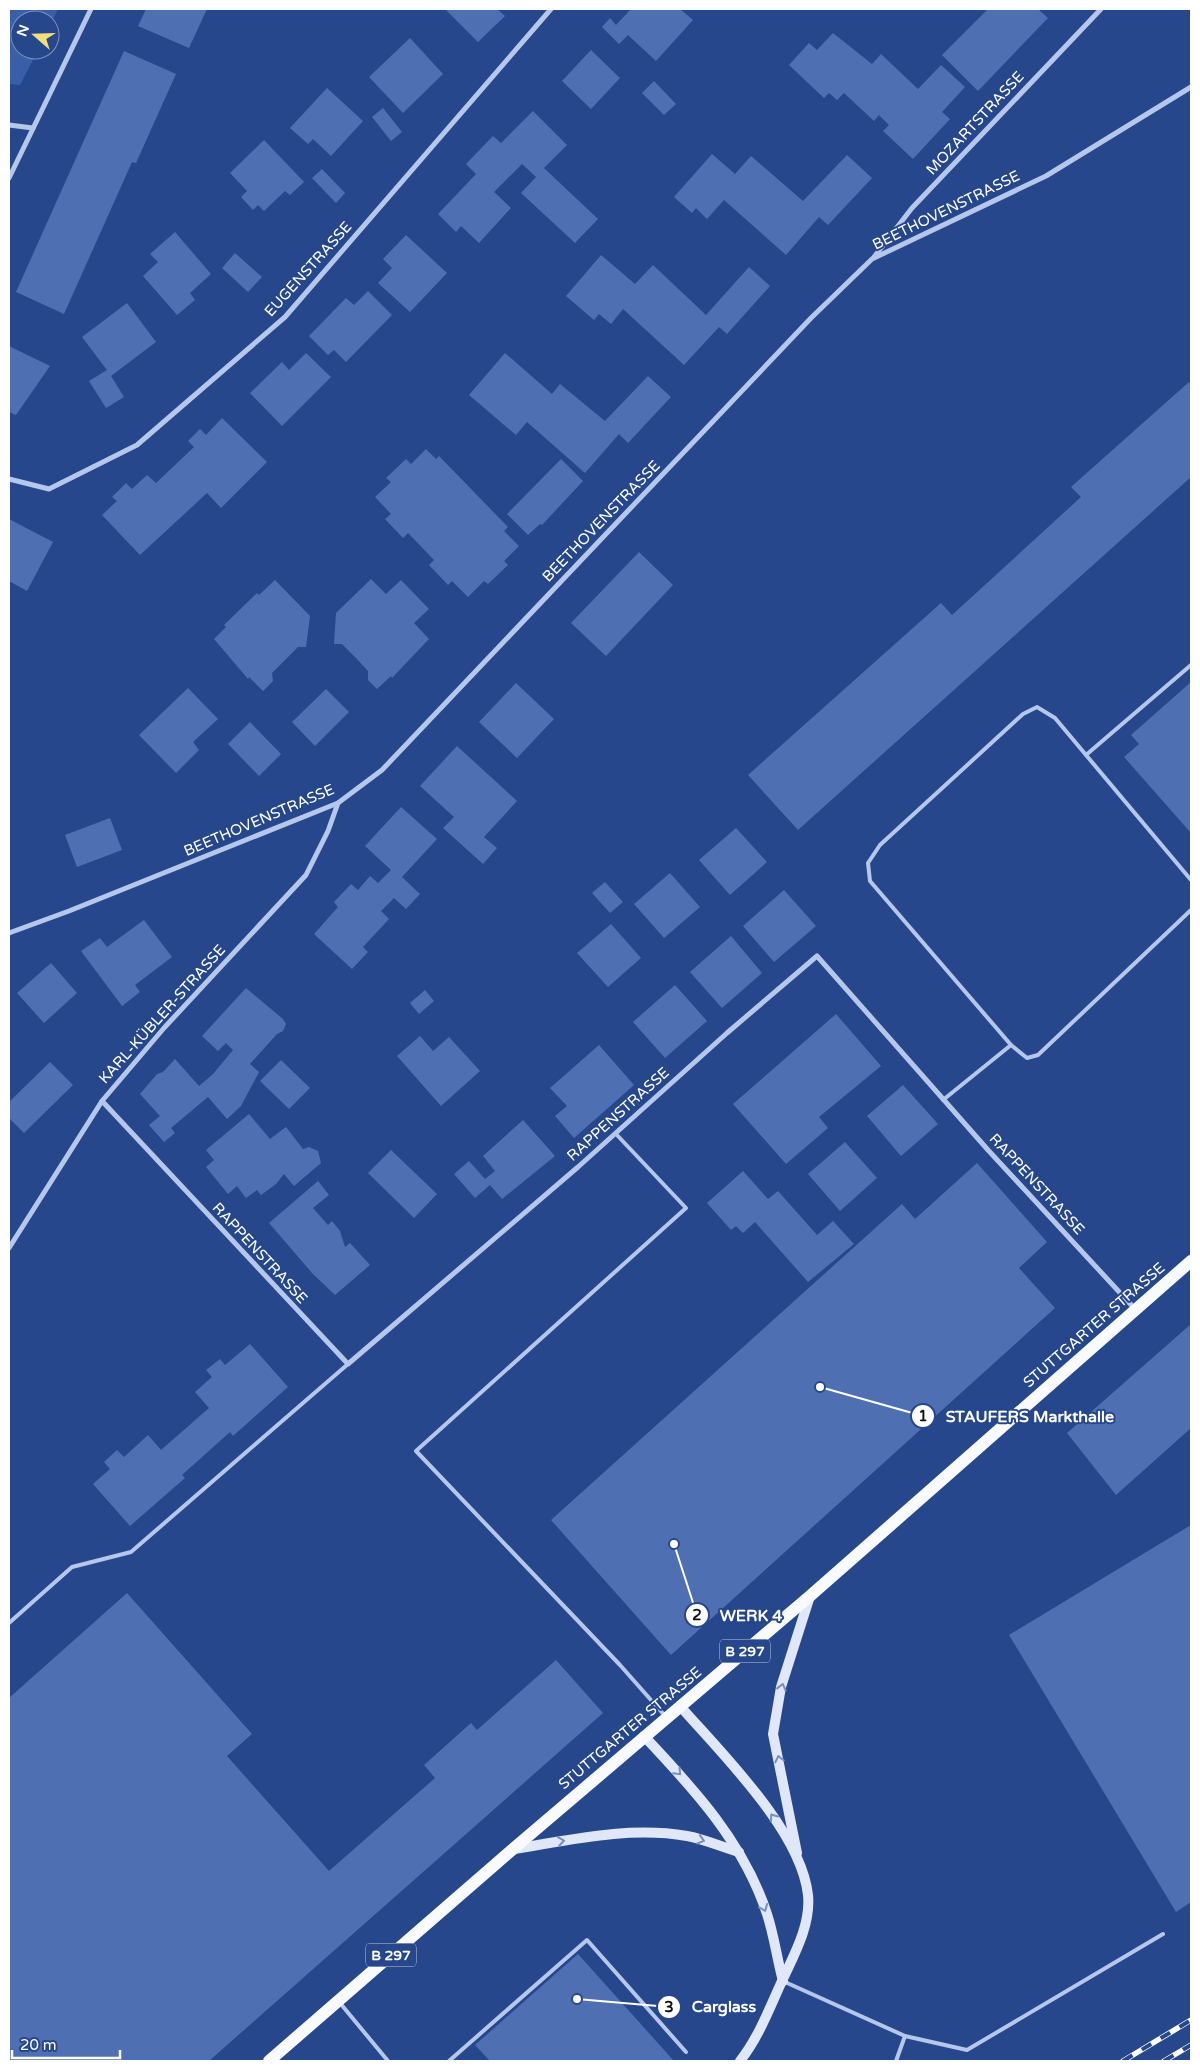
<svg xmlns="http://www.w3.org/2000/svg" width="1200" height="2070" viewBox="0 0 1200 2070" font-family="'Varela Round',sans-serif">
  <style>
    .green { fill: #3a5fa9 }
    .building { fill: #4e70b3 }
    .lines { fill: none; stroke-linecap: round; stroke-linejoin: round }
    .lane { stroke: #b5c7ea; stroke-width: 4 }
    .street { stroke: #b5c7ea; stroke-width: 5 }
    .secondary { stroke: #dfe7f9; stroke-width: 10 }
    .primary { stroke: #f8fafe; stroke-width: 12 }
    .rail-casing { stroke: #fff; stroke-width: 5.5 }
    .rail { stroke: #26478c; stroke-width: 4; stroke-dasharray: 11; stroke-linecap: butt }
    .oneway { stroke: #798fbd }
    .labels { text-anchor: middle; stroke-width: 4; stroke-linejoin: round; paint-order: stroke }
    .shield { fill: #26478c; stroke: #bec8dc; stroke-width: 1 }
    .shield-label { font-size: 14px; font-weight: bold; fill: #fff }
    .street-label { font-size: 15px; fill: #fff; stroke: #26478c }
    .leader { fill: none; stroke: #fff; stroke-width: 2 }
    .callout-dot { fill: #fff; stroke: #26478c; stroke-width: 2 }
    .mark-label { font-size: 15px; text-anchor: middle; font-weight: bold; fill: #111 }
    .callout-label { font-size: 16px; text-anchor: middle; font-weight: bold; fill: #fff; stroke: #26478c; stroke-width: 4; stroke-linejoin: round; paint-order: stroke }
  </style>
  <rect width="100%" height="100%" fill="#26478c"/>
  <path class="green" d="M9,9h49l-8,16v-5h-30v30h18l-18,35 -11,-1z"/>
  <g class="building">
    <path d="M146,9h61l-18,39 -51,-22z"/>
    <path d="M445,9h52l8,7 -27,26z"/>
    <path d="M631,9h49l13,11 -37,41 -28,-26 -9,9 -17,-17 8,-9 6,7z"/>
    <path d="M988,9h50l10,9 -70,73 -36,-36z"/>
    <path d="M833,33l39,31 9,-10 37,35 23,-24 24,22 -23,25 8,7 -37,40 -30,-28 6,-6 -10,-10 -5,6 -30,-28 -7,7 -8,-7 -5,5 -35,-33 20,-22 8,7z"/>
    <path d="M410,38l33,36 -40,39 -34,-36z"/>
    <path d="M591,50l29,28 -29,31 -29,-28z"/>
    <path d="M124,51l52,23 -40,89 -4,-1 -68,152 -48,-22z"/>
    <path d="M654,81l22,23 -12,11 -22,-22z"/>
    <path d="M327,88l36,33 -32,35 -18,-17 -5,5 -18,-16z"/>
    <path d="M383,108l19,24 -11,9 -19,-24z"/>
    <path d="M533,111l34,34 -23,23 54,51 -23,24 -54,-50 15,-16 -14,-13 -28,28 17,16 -32,35 -18,-17 -5,6 -18,-18 38,-40 -10,-10 27,-28 8,7z"/>
    <path d="M264,140l40,42 -14,13 -5,-4 -21,20 -6,-6 -5,5 -12,-13 6,-6 -17,-18z"/>
    <path d="M712,154l23,20 16,-18 52,45 44,-46 25,23 -44,47 -9,-8 -33,38 -62,-55 -17,19 -11,-11 -4,5 -18,-16z"/>
    <path d="M322,169l23,24 -9,10 -24,-25z"/>
    <path d="M175,232l36,42 -21,19 5,7 -18,15 -34,-39 15,-14 -8,-8z"/>
    <path d="M406,235l41,38 -37,39 -32,-29 14,-15 -9,-9z"/>
    <path d="M235,253l27,24 -14,15 -26,-24z"/>
    <path d="M601,255l34,29 18,-19 53,50 43,-48 21,19 -43,48 -8,-7 -35,38 -61,-56 -12,15 -12,-10 -5,6 -28,-24z"/>
    <path d="M368,291l24,24 -46,47 -12,-12 -6,5 -19,-19 37,-38 8,7z"/>
    <path d="M127,303l29,39 -45,34 13,21 -18,11 -17,-27 18,-11 -25,-33z"/>
    <path d="M9,346l41,20 -34,49 -7,-3z"/>
    <path d="M306,353l25,24 -49,49 -32,-33 32,-31 7,8z"/>
    <path d="M505,353l47,41 8,-10 45,37 43,-45 23,21 -43,46 -9,-9 -34,39 -58,-51 -11,13 -47,-40z"/>
    <path d="M1189,382l2,3v92l-393,353 -50,-55 193,-172 11,12 129,-118 -10,-10z"/>
    <path d="M222,418l45,44 -46,46 -14,-15 -67,62 -38,-40 15,-14 -5,-4 14,-14 6,6 15,-14 9,8 38,-36 -6,-6 12,-12 6,6z"/>
    <path d="M426,449l10,10 3,-3 69,71 -4,4 15,15 -15,15 4,4 -20,19 -4,-3 -16,16 -16,-16 -4,4 -19,-20 5,-5 -26,-27 -5,5 -18,-19 6,-5 -16,-17 16,-15 -5,-4 20,-19 5,5z"/>
    <path d="M561,459l22,22 -41,44 -2,-1 -12,11 -21,-21z"/>
    <path d="M9,519l44,23 -26,49 -18,-10z"/>
    <path d="M639,552l34,33 -67,71 -35,-33z"/>
    <path d="M371,579l15,15 15,-14 28,29 -15,14 15,16 -37,39 -1,-2 -14,13 -9,-9v-9l-12,-13 -14,-14h-8l2,-31z"/>
    <path d="M275,580l35,36 -4,31h-8l-26,26 1,8 -10,10 -14,-14 -1,2 -34,-40 12,-12 -2,-2 33,-32 2,2z"/>
    <path d="M1191,682v151l-67,-76 15,-13 -8,-9z"/>
    <path d="M516,683l38,36 -37,39 -38,-36z"/>
    <path d="M188,688l30,31 -25,23 6,8 -23,23 -37,-38z"/>
    <path d="M326,689l23,23 -34,34 -23,-24z"/>
    <path d="M250,722l31,32 -22,22 -31,-32z"/>
    <path d="M457,746l60,55 -33,36 13,11 -14,16 -40,-36 11,-11 -34,-31z"/>
    <path d="M401,807l36,32 -35,38 18,17 -14,15 -12,-11 -13,13 8,8 -26,28 5,5 -16,17 -38,-35 24,-27 -4,-5 17,-18 7,6 12,-14 8,7 13,-13 -26,-24z"/>
    <path d="M110,818l12,32 -45,17 -12,-32z"/>
    <path d="M736,828l31,34 -37,33 -31,-35z"/>
    <path d="M670,873l30,34 -36,31 -30,-34z"/>
    <path d="M605,882l18,20 -13,11 -18,-20z"/>
    <path d="M784,890l32,36 -42,36 -31,-36z"/>
    <path d="M144,920l28,37 -37,28 5,7 -18,14 -41,-55 19,-13 7,9z"/>
    <path d="M611,924l30,34 -33,29 -31,-34z"/>
    <path d="M731,936l31,37 -40,35 -32,-36z"/>
    <path d="M51,963l26,30 -33,30 -27,-30z"/>
    <path d="M675,985l32,36 -42,37 -32,-36z"/>
    <path d="M246,988l37,31 3,5 -3,7 -6,3 -27,30 9,8 -18,34 -14,13 -19,-22 -37,31 4,5 -11,9 -15,-17 11,-9 -20,-22 17,-20 6,-2 12,-13 24,27 14,-12 20,-24 -7,-7 -8,8 -16,-15z"/>
    <path d="M425,990l9,11 -15,13 -9,-11z"/>
    <path d="M836,1014l45,52 -62,51 9,11 -42,36 -53,-60z"/>
    <path d="M420,1036l13,15 16,-14 31,34 -39,35 -44,-50z"/>
    <path d="M599,1045l35,40 -60,53 -19,-22 12,-10 -17,-18z"/>
    <path d="M281,1060l29,28 -21,21 -29,-28z"/>
    <path d="M50,1062l23,23 -49,48 -15,-15v-16z"/>
    <path d="M903,1085l35,39 -37,32 -34,-40z"/>
    <path d="M249,1114l21,25 16,-12 17,22 6,-2 9,4 3,12 -27,23 -10,-12 -8,10 -15,11 -4,-5 -11,8 -9,-12 -9,8 -22,-27 8,-7 -8,-10z"/>
    <path d="M523,1120l32,36 -53,43 -12,-14 -15,13 -21,-24 15,-13 16,18 10,-8 -12,-15z"/>
    <path d="M845,1142l32,36 -37,33 -32,-37z"/>
    <path d="M391,1150l46,44 -23,24 -46,-45z"/>
    <path d="M977,1163l70,79 -28,26 36,40 -384,347 -120,-135 351,-316 13,15z"/>
    <path d="M743,1171l25,28 10,-8 39,44 16,-14 21,23 -46,38 -53,-60 -12,11 -7,-7 -5,4 -24,-27z"/>
    <path d="M318,1181l11,14 -16,13 15,17 4,-4 8,10 5,16 5,-4 20,22 -35,30 -23,-22 -43,-50z"/>
    <path d="M1191,1324v104l-75,67 -49,-62z"/>
    <path d="M250,1344l38,43 -55,49 -3,-4 -48,43 3,3 -55,48 -37,-42 17,-15 -6,-7 13,-12 7,7 24,-22 13,15 48,-42 -14,-16 17,-15 -6,-7 14,-11 5,6z"/>
    <path d="M1191,1525v377l-15,10 -167,-277z"/>
    <path d="M127,1593l125,141 -25,22 102,115 106,-93 -11,-13 47,-42 6,7 79,-70 47,53 -394,348h-200v-363z"/>
    <path d="M578,1954l96,107h-184l-15,-16z"/>
  </g>
  <g class="lines">
    <g class="lane">
      <path d="M1086,755l105,125"/>
      <path d="M1011,1045l16,13 11,-3 153,-145"/>
      <path d="M943,1100l68,-55 -141,-164 -2,-18 12,-18 143,-131 14,-7 18,11 31,37 105,-90"/>
      <path d="M616,1134l70,74 -270,243 204,214 46,52"/>
      <path d="M9,1623l63,-56 59,-15 217,-188"/>
      <path d="M785,1982l120,54 62,14 196,-116"/>
      <path d="M340,2003l48,58"/>
      <path d="M449,2061l138,-121 99,112"/>
      <path d="M896,2061l9,-25"/>
    </g>
    <g class="street">
      <path d="M9,125l24,3"/>
      <path d="M9,178l82,-169"/>
      <path d="M874,257l38,-49 189,-199"/>
      <path d="M9,479l40,10 88,-44 148,-128 266,-308"/>
      <path d="M9,933l60,-22 269,-108 44,-33 429,-452 61,-59 174,-83 145,-89"/>
      <path d="M102,1101l246,263 230,-197 149,-134 90,-77 171,194 147,159"/>
      <path d="M9,1248l93,-147 62,-73 142,-153 22,-44 10,-28"/>
    </g>
    <g class="secondary">
      <path d="M680,1706c42,48 121,125 128,189 3,30 -14,60 -26,86 -13,28 -23,56 -42,80"/>
      <path d="M644,1736c50,53 100,107 123,178 7,21 10,45 16,67"/>
      <path d="M514,1849c56,-9 115,-23 173,-13 17,3 35,11 52,16"/>
      <path d="M797,1853l-24,-119 8,-47 29,-91"/>
    </g>
    <path class="primary" d="M269,2061l244,-212 297,-253 381,-335"/>
    <g class="rail-casing">
      <g id="rail">
        <path d="M1123,2061l68,-41"/>
        <path d="M1164,2061l27,-16"/>
      </g>
    </g>
    <use href="#rail" class="rail"/>
  </g>
  <defs><path id="oneway-chevron" d="M-2-3.5L2.5 0L-2 3.5" fill="none" stroke-width="1.6" stroke-linecap="round" stroke-linejoin="round" transform="scale(1.25)"/></defs>
  <g class="oneway">
    <use href="#oneway-chevron" transform="translate(782 1687) rotate(-76)"/>
    <use href="#oneway-chevron" transform="translate(779 1759) rotate(-103)"/>
    <use href="#oneway-chevron" transform="translate(678 1772) rotate(47)"/>
    <use href="#oneway-chevron" transform="translate(773 1817) rotate(-126)"/>
    <use href="#oneway-chevron" transform="translate(701 1840) rotate(17)"/>
    <use href="#oneway-chevron" transform="translate(561 1841) rotate(-9)"/>
    <use href="#oneway-chevron" transform="translate(764 1908) rotate(68)"/>
  </g>
  <g class="labels">
    <g class="shield">
      <rect x="720" y="1639.5" width="50" height="23" rx="4"/>
      <rect x="366" y="1943.5" width="50" height="23" rx="4"/>
    </g>
    <g class="shield-label">
      <text x="745" y="1656">B 297</text>
      <text x="391" y="1960">B 297</text>
    </g>
    <g class="street-label">
      <text transform="translate(975 123) rotate(-47)" y="5">MOZARTSTRASSE</text>
      <text transform="translate(946 210) rotate(-26)" y="5">BEETHOVENSTRASSE</text>
      <text transform="translate(308 269) rotate(-48)" y="5">EUGENSTRASSE</text>
      <text transform="translate(601 521) rotate(-46)" y="5">BEETHOVENSTRASSE</text>
      <text transform="translate(259 820) rotate(-23)" y="5">BEETHOVENSTRASSE</text>
      <text transform="translate(162 1014) rotate(-48)" y="5">KARL-KÜBLER-STRASSE</text>
      <text transform="translate(618 1114) rotate(-42)" y="5">RAPPENSTRASSE</text>
      <text transform="translate(1037 1184) rotate(47)" y="5">RAPPENSTRASSE</text>
      <text transform="translate(260 1253) rotate(47)" y="5">RAPPENSTRASSE</text>
      <text transform="translate(1094 1325) rotate(-41)" y="5">STUTTGARTER STRASSE</text>
      <text transform="translate(630 1728) rotate(-40)" y="5">STUTTGARTER STRASSE</text>
    </g>
  </g>
  <path class="leader" d="M820 1387L923 1416M674 1544L697 1615M577 1999L669 2007"/>
  <g class="callout-dot">
    <circle cx="820" cy="1387" r="5"/>
    <circle cx="674" cy="1544" r="5"/>
    <circle cx="577" cy="1999" r="5"/>
    <circle cx="923" cy="1416" r="12"/>
    <circle cx="697" cy="1615" r="12"/>
    <circle cx="669" cy="2007" r="12"/>
  </g>
  <g class="mark-label">
    <text x="923" y="1421">1</text>
    <text x="697" y="1620">2</text>
    <text x="669" y="2012">3</text>
  </g>
  <g class="callout-label">
    <text x="1030" y="1422">STAUFERS Markthalle</text>
    <text x="751" y="1621">WERK 4</text>
    <text x="724" y="2012">Carglass</text>
  </g>
  <rect width="1200" height="2070" fill="none" stroke="#ffffff" stroke-width="20"/>
  <g transform="translate(35 35) rotate(290)"><circle r="24" fill="#26478c" stroke="#7d91ba"/>
  <path d="M0-4L9 19L0 12L-9 19Z" fill="#f4de79"/>
  <text y="-8" font-size="14" font-weight="bold" text-anchor="middle" fill="#ffffff">N</text>
  </g>
  <path d="M12 2050v8h108v-8" fill="none" stroke="#ffffff" stroke-width="2.5"/>
  <text x="20" y="2050" font-size="15" fill="#ffffff" stroke="#26478c" stroke-width="4" paint-order="stroke">20 m</text>
</svg>
